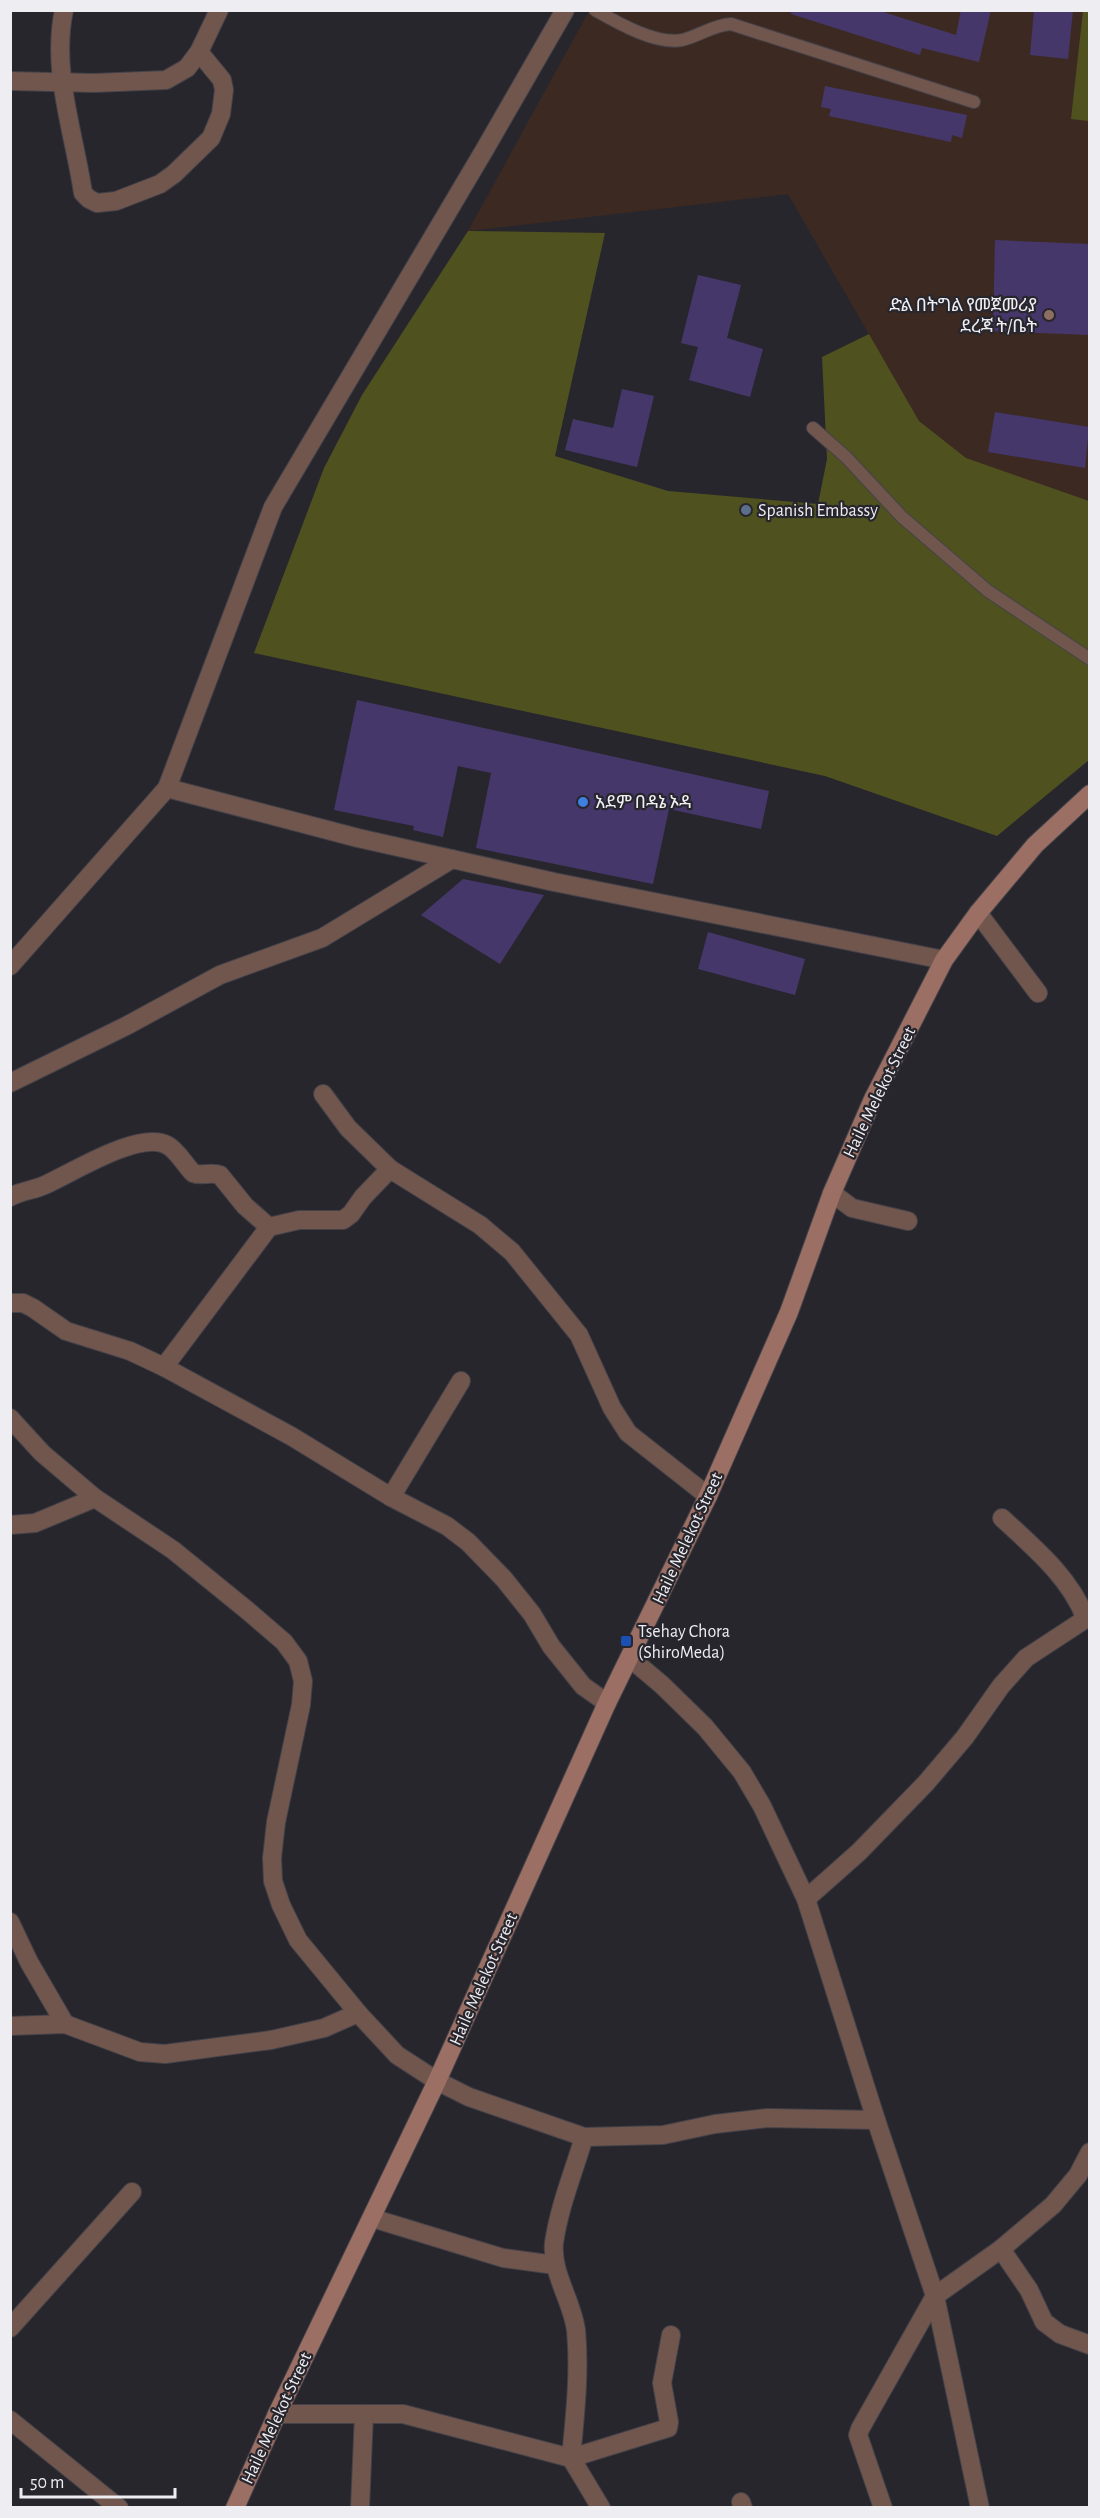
<svg xmlns="http://www.w3.org/2000/svg" width="1100" height="2518" font-family="'Alegreya Sans','Noto Sans Ethiopic',sans-serif">
<style>
.education{fill:#3c2a22}
.green{fill:#4f521f}
.building{fill:#46376b}
.lines{fill:none;stroke-linecap:round;stroke-linejoin:round}
.lane-casing{stroke:#444249;stroke-width:14}
.street-casing{stroke:#444249;stroke-width:20}
.secondary-casing{stroke:#444249;stroke-width:20}
.lane{stroke:#71564e;stroke-width:12}
.street{stroke:#71564e;stroke-width:18}
.secondary{stroke:#9b6f64;stroke-width:18}
.education-dot{fill:#8d6e63;stroke:#28262d;stroke-width:2}
.service-dot{fill:#5c6f8a;stroke:#28262d;stroke-width:2}
.shop-dot{fill:#3f7fe0;stroke:#28262d;stroke-width:2}
.transit-dot{fill:#1a4fb4;stroke:#28262d;stroke-width:2}
.labels{text-anchor:middle;stroke-width:4.5;stroke-linejoin:round;paint-order:stroke}
.poi-label{font-size:18px;fill:#eeedf2;stroke:#28262d;text-anchor:start}
.street-label{font-size:18px;fill:#eeedf2;stroke:#28262d}
</style>
<rect width="100%" height="100%" fill="#28262d"/>
<polygon class="education" points="589,11 1089,11 1089,501 972,463 919,421 788,194 468,231"/>
<g class="green">
<polygon points="1083,11 1089,11 1089,121 1071,119"/>
<polygon points="468,231 605,233 555,456 668,491 818,504 827,459 822,357 869,334 919,421 966,458 1089,501 1089,760 997,836 825,776 254,653 324,468 362,395"/>
</g>
<g class="building">
<polygon points="792,10 877,10 956,35 961,10 991,10 979,62 922,48 920,55 791,14"/>
<polygon points="1034,10 1073,10 1068,59 1030,55"/>
<polygon points="825,86 967,115 962,138 952,135 951,142 829,116 831,109 821,107"/>
<polygon points="995,240 1089,244 1089,335 993,331"/>
<polygon points="698,275 741,285 727,338 763,349 750,397 689,380 698,347 681,343"/>
<polygon points="622,389 654,396 637,467 565,450 573,419 613,428"/>
<polygon points="995,412 1089,427 1085,468 988,452"/>
<polygon points="357,700 769,791 761,829 669,809 653,884 476,848 491,773 458,766 443,837 413,830 414,826 334,810"/>
<polygon points="463,879 544,895 500,964 421,915"/>
<polygon points="708,932 805,959 795,995 698,969"/>
</g>
<g class="lines">
<defs>
<g id="lane">
<path d="M595,10C618,23 656,45 682,40C699,36 713,25 731,24L974,102"/>
<polyline points="813,428 846,457 902,517 988,591 1090,659"/>
</g>
<g id="street">
<path d="M64,10C51,71 74,132 83,193L89,199L97,203L116,201L160,184L174,174L211,138L221,114L224,90L222,80L199,52"/>
<polyline points="10,81 94,83 166,80 187,68 199,52 219,10"/>
<polyline points="167,788 358,838 554,882 944,960"/>
<polyline points="978,913 1038,993"/>
<polyline points="10,966 167,788 273,507 485,149 565,10"/>
<polyline points="10,1083 126,1026 220,975 322,938 452,859"/>
<polyline points="323,1094 348,1128 390,1169"/>
<polyline points="832,1193 852,1208 908,1221"/>
<path d="M10,1197C21,1191 34,1190 45,1185C72,1173 139,1130 167,1145C177,1150 185,1165 193,1173C202,1177 211,1171 220,1175L245,1206L269,1227L164,1367L291,1436L391,1497L447,1526L468,1542L504,1579L532,1614L551,1646L583,1686L607,1703"/>
<polyline points="269,1227 299,1220 343,1220 351,1214 363,1197 390,1169 480,1225 512,1252 579,1335 612,1408 628,1433 708,1496"/>
<polyline points="10,1303 23,1303 33,1308 66,1331 130,1351 164,1367"/>
<path d="M10,1418L42,1453L95,1498L173,1550L248,1611L284,1642L298,1661L303,1681L301,1705L276,1822L272,1858L273,1881L281,1905L298,1940L358,2013L397,2055L437,2081L469,2097L584,2137C574,2171 559,2207 554,2243C551,2273 572,2300 576,2330C580,2373 575,2415 571,2458L668,2428L669,2422L662,2383L671,2335"/>
<polyline points="391,1497 461,1381"/>
<path d="M1002,1518C1033,1547 1069,1576 1085,1617"/>
<polyline points="10,1525 35,1523 95,1498"/>
<polyline points="630,1658 662,1685 705,1727 742,1772 762,1806 806,1899 876,2120 935,2296 980,2508"/>
<polyline points="806,1899 859,1852 926,1783 965,1737 1001,1686 1026,1658 1090,1616"/>
<polyline points="10,1922 29,1962 65,2024"/>
<polyline points="10,2026 65,2024 140,2052 165,2054 271,2040 324,2028 358,2013"/>
<polyline points="584,2137 663,2135 715,2124 767,2118 876,2120"/>
<polyline points="372,2218 503,2258 555,2265"/>
<polyline points="1001,2249 1029,2290 1044,2322 1060,2334 1090,2345"/>
<polyline points="10,2328 132,2192"/>
<polyline points="277,2414 403,2414 571,2458 601,2508"/>
<polyline points="10,2420 119,2508"/>
<polyline points="741,2502 743,2508"/>
<polyline points="360,2508 364,2414"/>
<polyline points="883,2508 858,2435 860,2429 935,2296 1001,2249 1053,2205 1078,2175 1090,2152"/>
</g>
<polyline id="secondary" points="235,2508 277,2414 437,2081 607,1703 708,1496 789,1312 832,1193 873,1099 944,960 978,913 1035,845 1090,794"/>
</defs>
<use href="#lane" class="lane-casing"/>
<use href="#street" class="street-casing"/>
<use href="#secondary" class="secondary-casing"/>
<use href="#lane" class="lane"/>
<use href="#street" class="street"/>
<use href="#secondary" class="secondary"/>
</g>
<circle class="education-dot" cx="1049" cy="315" r="6"/>
<circle class="service-dot" cx="746" cy="510" r="6"/>
<circle class="shop-dot" cx="583" cy="802" r="6"/>
<rect class="transit-dot" x="620" y="1635" width="12" height="12" rx="3"/>
<g class="labels">
<g class="poi-label">
<text x="1037" y="311" text-anchor="end">ድል በትግል የመጀመሪያ<tspan x="1037" dy="21">ደረጃ ት/ቤት</tspan></text>
<text x="758" y="516">Spanish Embassy</text>
<text x="595" y="808">አደም በዳኔ ኦዳ</text>
<text x="638" y="1637">Tsehay Chora<tspan x="638" dy="21">(ShiroMeda)</tspan></text>
</g>
<g class="street-label">
<text transform="translate(879 1092) rotate(-64)" y="6">Haile Melekot Street</text>
<text transform="translate(687 1538) rotate(-65)" y="6">Haile Melekot Street</text>
<text transform="translate(483 1979) rotate(-66)" y="6">Haile Melekot Street</text>
<text transform="translate(276 2418) rotate(-65)" y="6">Haile Melekot Street</text>
</g>
</g>
<rect width="1100" height="2518" fill="none" stroke="#eeedf2" stroke-width="24"/>
<path d="M21 2488v9h154v-9" fill="none" stroke="#eeedf2" stroke-width="3"/>
<text x="30" y="2488" font-size="18" fill="#eeedf2" stroke="#28262d" stroke-width="4.5" paint-order="stroke">50 m</text>
</svg>
